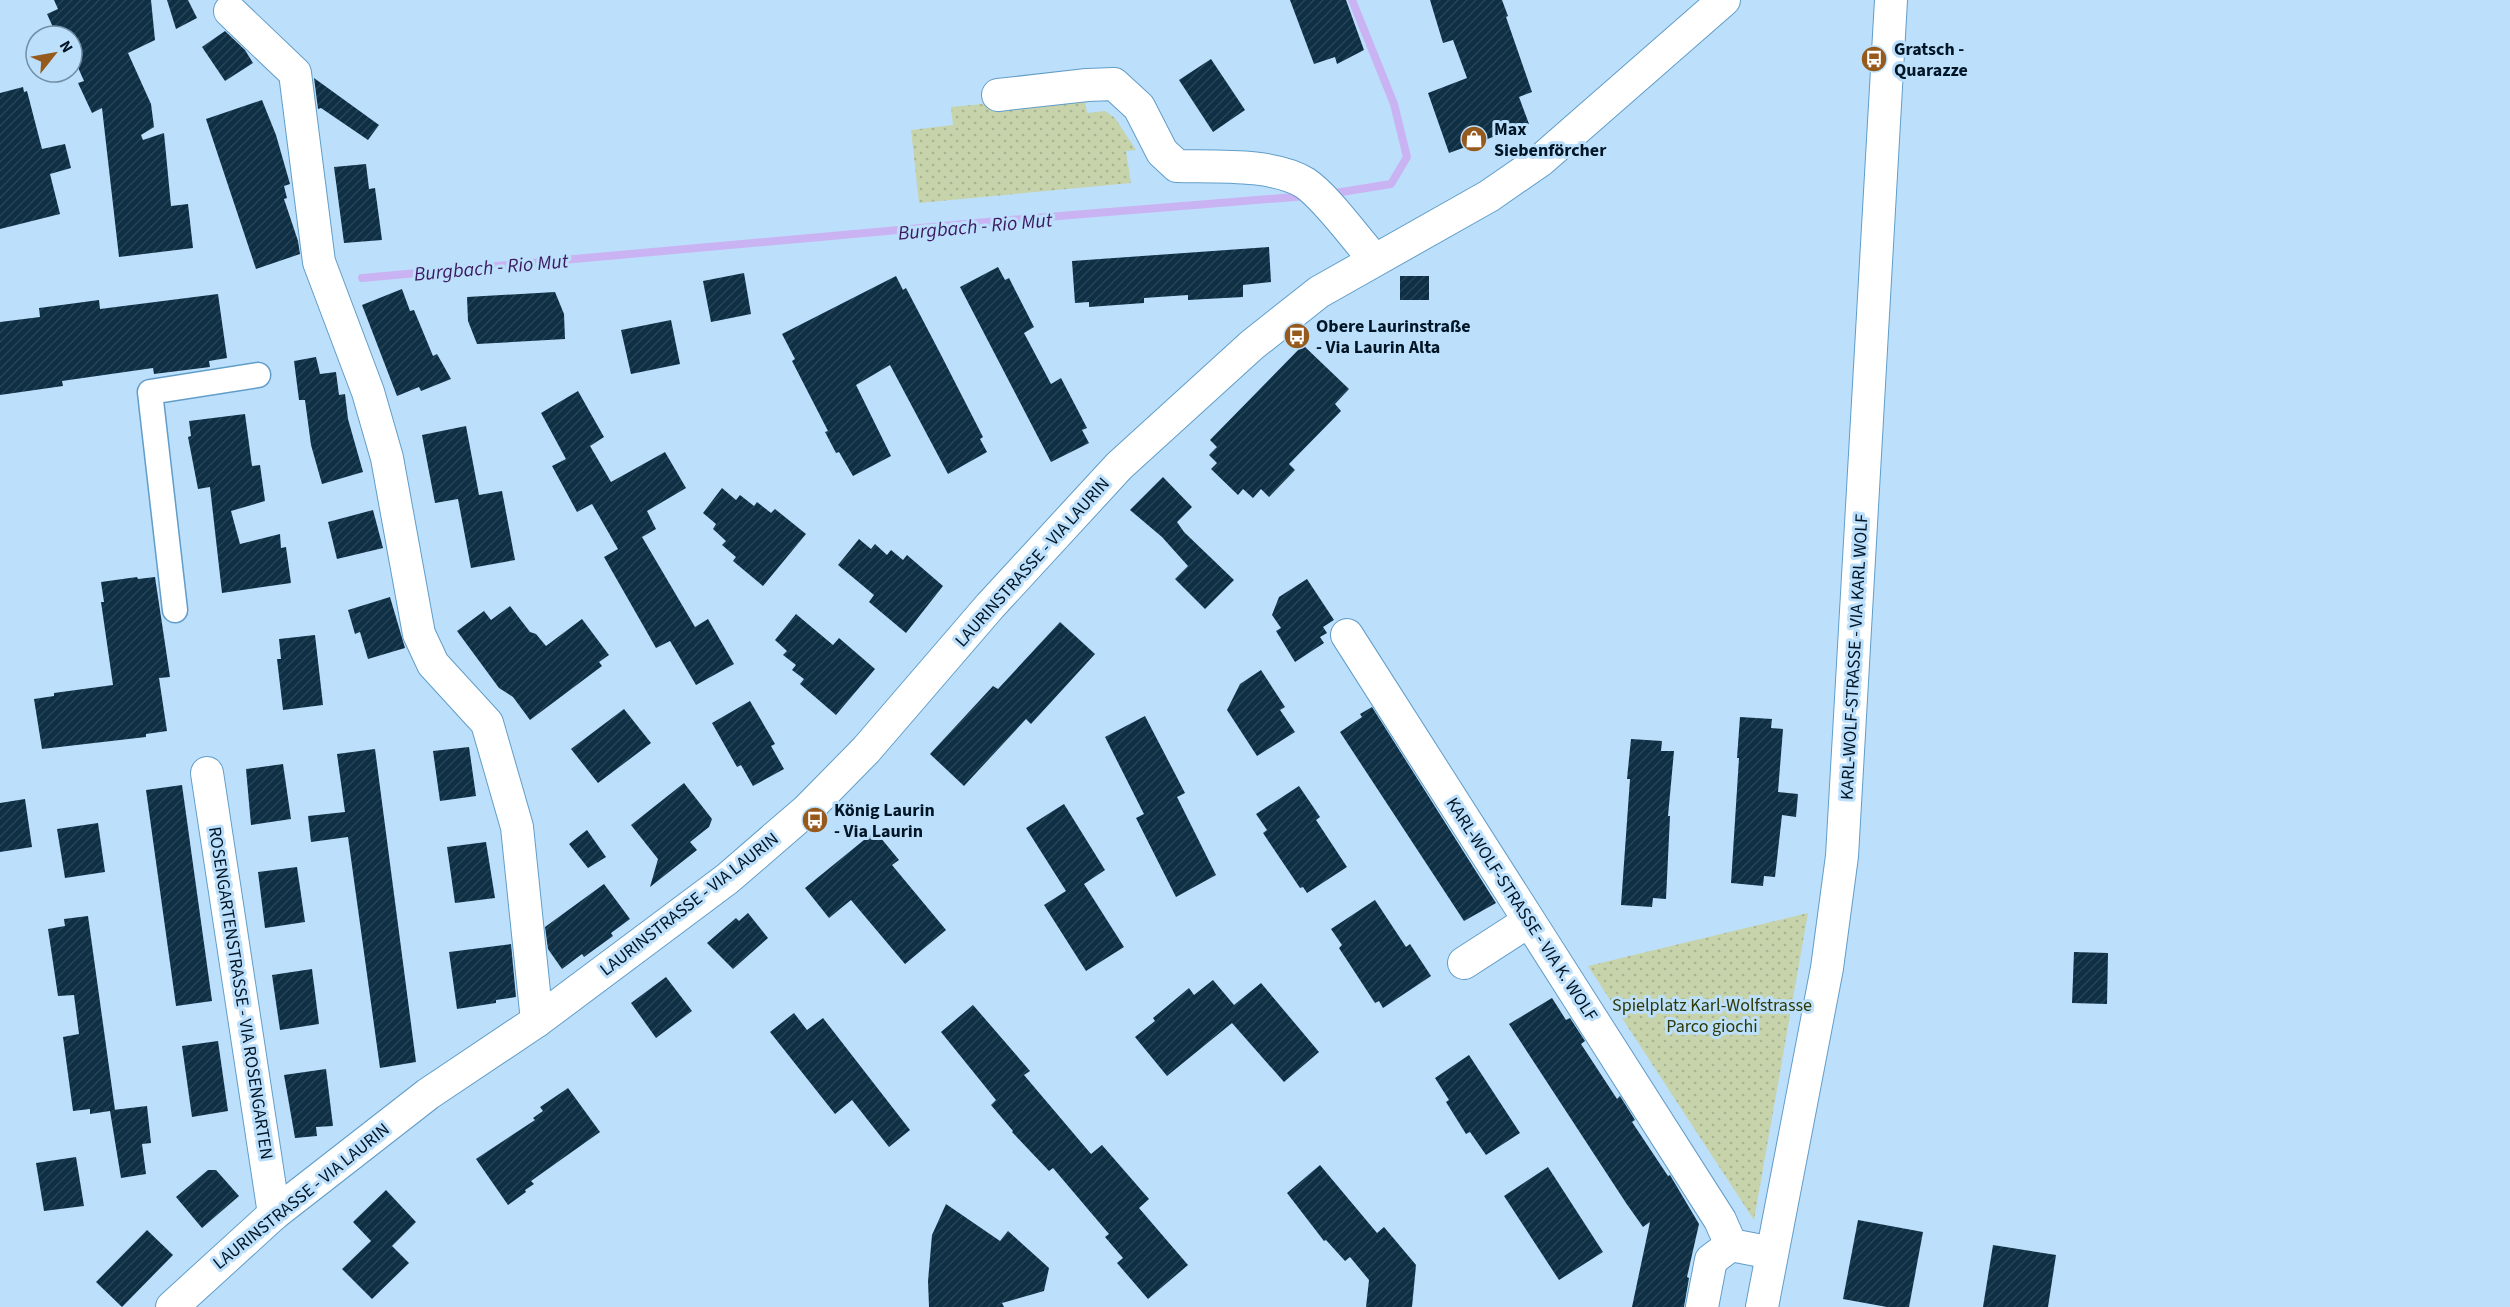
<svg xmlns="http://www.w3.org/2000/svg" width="2510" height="1307" font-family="'Source Sans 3',sans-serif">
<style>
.park{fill:url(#park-dots)}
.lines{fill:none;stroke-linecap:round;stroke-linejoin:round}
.stream{stroke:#cab3f2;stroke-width:8}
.building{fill:url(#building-hatch)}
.pedestrian-casing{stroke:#619dc8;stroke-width:27}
.minor-casing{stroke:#619dc8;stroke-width:34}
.pedestrian{stroke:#fff;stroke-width:24}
.minor{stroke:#fff;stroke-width:32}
.labels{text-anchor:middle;stroke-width:6;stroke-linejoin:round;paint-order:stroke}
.poi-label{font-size:18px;font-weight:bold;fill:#001525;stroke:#bce0fc;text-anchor:start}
.street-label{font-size:18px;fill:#001525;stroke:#bce0fc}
.park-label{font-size:18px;fill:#2e3905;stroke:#bce0fc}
.water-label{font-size:20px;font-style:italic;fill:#3c1a62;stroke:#bce0fc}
</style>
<defs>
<pattern id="park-dots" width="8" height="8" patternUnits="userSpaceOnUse" patternTransform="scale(1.5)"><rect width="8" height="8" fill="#c7d3ab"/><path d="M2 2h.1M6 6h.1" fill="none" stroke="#a9b493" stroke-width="1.8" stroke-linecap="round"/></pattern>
<pattern id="building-hatch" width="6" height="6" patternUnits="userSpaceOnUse" patternTransform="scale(1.5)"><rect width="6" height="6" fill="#0f2f45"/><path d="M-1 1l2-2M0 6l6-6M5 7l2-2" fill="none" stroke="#274457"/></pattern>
</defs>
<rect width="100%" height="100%" fill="#bce0fc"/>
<g class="park">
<polygon points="1084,94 1087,113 1105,111 1115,118 1136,150 1126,151 1131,183 919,203 911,130 953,125 951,107"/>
<polygon points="1808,913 1754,1220 1588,966"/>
</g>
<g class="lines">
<g class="stream">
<polyline points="1329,194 1391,184 1407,157 1394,104 1352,0"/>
<polyline points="362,278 998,221 1307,196"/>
</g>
</g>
<g class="building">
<polygon points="54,0 151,0 155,40 128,53 151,104 154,127 141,135 143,140 164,133 171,206 188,204 193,248 119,257 102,108 92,113 78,83 84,81 72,54 72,36 57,36 47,14 58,9"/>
<polygon points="167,0 188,0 197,18 176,29"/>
<polygon points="1290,0 1346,0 1364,50 1337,64 1335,57 1314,64"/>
<polygon points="1430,0 1502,0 1508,16 1506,17 1532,92 1519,97 1529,124 1449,153 1428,93 1467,78 1453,40 1443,43"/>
<polygon points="225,31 245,50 253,63 225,81 202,47"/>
<polygon points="1211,59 1245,110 1213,132 1179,80"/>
<polygon points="314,78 379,125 368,140 321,108 318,109"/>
<polygon points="23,87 24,92 27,91 42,149 65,144 71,168 50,174 60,214 0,229 0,93"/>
<polygon points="262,100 276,135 290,184 284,186 287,198 284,199 298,241 300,254 256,269 206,119"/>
<polygon points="366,164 369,189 375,188 382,240 344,243 334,167"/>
<polygon points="1269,247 1271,282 1243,285 1243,297 1188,300 1188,295 1144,298 1144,303 1089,307 1089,302 1075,303 1072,261"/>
<polygon points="998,267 1005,280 1009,278 1034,327 1024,333 1051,384 1061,378 1087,428 1082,430 1089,443 1051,462 960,287"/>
<polygon points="744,273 751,314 711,322 703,281"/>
<polygon points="896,276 903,290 906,288 940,353 983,437 980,439 987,452 948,474 890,365 856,385 891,456 853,476 839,452 836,453 825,432 828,431 792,361 795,359 782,334"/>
<rect x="1400" y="276" width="29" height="24"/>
<polygon points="402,289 410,311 414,310 433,356 437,354 451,379 421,391 419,387 397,396 362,305"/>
<polygon points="555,292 564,314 565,339 477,344 468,321 467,297"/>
<polygon points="218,294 227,358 209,361 210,367 154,374 153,368 62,381 63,386 0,395 0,322 40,317 39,308 99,300 100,309"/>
<polygon points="671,320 680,364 631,374 621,330"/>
<polygon points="1303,345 1349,389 1335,404 1341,411 1289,464 1295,470 1269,497 1261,489 1253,498 1243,489 1238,495 1211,469 1217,463 1209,455 1217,447 1210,440"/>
<polygon points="316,357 320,374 336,372 339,395 345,394 348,419 363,472 322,484 311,445 305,400 299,400 294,361"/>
<polygon points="578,391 604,437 590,446 611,482 665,452 686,488 647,511 656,529 642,537 695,627 708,619 734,664 696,685 670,641 656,648 604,557 618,549 592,504 577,512 552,466 566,459 541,413"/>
<polygon points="245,414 252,466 260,465 265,501 231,511 240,544 280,534 281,548 286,547 291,583 222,593 210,487 198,489 188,437 191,436 189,421"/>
<polygon points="466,426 479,495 502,491 515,560 471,568 458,499 435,503 422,435"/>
<polygon points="1163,477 1192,507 1177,522 1184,532 1234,580 1205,609 1175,579 1188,566 1162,537 1130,510"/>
<polygon points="722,488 736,500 740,495 754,506 757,502 771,513 775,509 806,534 763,586 733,561 736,557 722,545 726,541 713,529 716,524 703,513"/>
<polygon points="373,510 383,548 337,559 328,522"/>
<polygon points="859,539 871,549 875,544 887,555 891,550 903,560 907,555 943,586 906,633 869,602 874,595 838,565"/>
<polygon points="137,577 138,579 155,577 170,677 159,678 167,731 146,734 146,737 42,749 34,699 54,696 54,693 113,685 101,602 104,602 101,582"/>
<polygon points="1307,579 1334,620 1323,627 1327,633 1320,637 1324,643 1295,662 1276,631 1281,628 1272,615 1279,597"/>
<polygon points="390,597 405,648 368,659 360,632 355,634 348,610"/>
<polygon points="510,606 530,632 536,634 546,646 582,619 609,655 599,662 602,666 530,720 513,697 499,688 457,631 484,611 491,620"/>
<polygon points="796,614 833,645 839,638 875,669 836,715 800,684 804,679 792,670 796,665 783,655 787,651 775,640"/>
<polygon points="1060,622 1095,654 1031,724 1026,719 964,786 930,754 993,686 998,689"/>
<polygon points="315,635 323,705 283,710 277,659 281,659 279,639"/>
<polygon points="1261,670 1285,707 1280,710 1295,732 1257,756 1227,710 1240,684"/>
<polygon points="750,701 775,744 771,746 784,769 753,786 741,765 737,767 712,723"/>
<polygon points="1372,707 1496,903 1464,921 1340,732 1362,717 1360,714"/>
<polygon points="624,709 651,743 598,783 571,749"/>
<polygon points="1145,716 1185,793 1177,797 1216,875 1176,897 1136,818 1144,814 1105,737"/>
<polygon points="1740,717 1772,719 1771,728 1783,729 1778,792 1798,794 1796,817 1782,815 1775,877 1764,876 1763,886 1731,883 1739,758 1737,758"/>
<polygon points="1631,739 1662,741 1661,751 1674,751 1668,816 1670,816 1666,899 1653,898 1652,907 1621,905 1630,779 1627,779"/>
<polygon points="469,747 476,796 440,801 433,751"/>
<polygon points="375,749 416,1062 380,1068 348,837 311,842 308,816 345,812 337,754"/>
<polygon points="283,764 291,819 251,825 246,769"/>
<polygon points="684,783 712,819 709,827 690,842 697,850 650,887 658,859 631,825"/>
<polygon points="182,785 212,1001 176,1006 146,790"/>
<polygon points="1299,786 1320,817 1316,820 1347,867 1307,893 1303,887 1300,888 1263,833 1267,830 1256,814"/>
<polygon points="25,799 32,847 0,852 0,803"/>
<polygon points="1064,804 1105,870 1084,884 1124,947 1086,971 1044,905 1066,891 1026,828"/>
<polygon points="98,823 105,872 65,878 57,829"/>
<polygon points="587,830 606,857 588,868 569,844"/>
<polygon points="875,831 899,860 892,865 946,930 905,964 851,900 829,918 805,888"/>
<polygon points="486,842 495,898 455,903 447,847"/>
<polygon points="297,867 305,922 265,928 258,872"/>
<polygon points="604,884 630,919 611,933 613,936 584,957 582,954 562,969 548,949 545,927"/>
<polygon points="1375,900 1406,947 1410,944 1431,976 1383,1008 1379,1001 1375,1003 1339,948 1342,945 1331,929"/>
<polygon points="748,913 768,938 733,969 707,943 736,918 739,921"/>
<polygon points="88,916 115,1110 113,1110 147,1106 151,1143 142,1144 146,1174 121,1178 110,1111 90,1114 90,1109 73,1111 63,1037 79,1034 74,995 58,996 48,929 65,926 64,919"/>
<polygon points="511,944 516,997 496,1000 496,1003 457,1009 449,952"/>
<polygon points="2074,952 2108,953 2107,1004 2072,1003"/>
<polygon points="312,969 319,1024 280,1030 272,975"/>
<polygon points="666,977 692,1011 656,1038 631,1003"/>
<polygon points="1213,980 1234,1005 1261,983 1319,1052 1284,1082 1232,1023 1167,1076 1135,1037 1155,1021 1153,1018 1189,988 1194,995"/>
<polygon points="1552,998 1566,1020 1570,1018 1585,1041 1581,1044 1617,1099 1620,1096 1635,1120 1632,1122 1668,1176 1670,1175 1699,1224 1687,1277 1689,1278 1684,1307 1632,1307 1650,1222 1643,1227 1626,1203 1509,1024"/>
<polygon points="973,1005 1030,1071 1024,1075 1091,1154 1102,1145 1149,1199 1139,1208 1188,1265 1148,1299 1117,1263 1123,1258 1105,1237 1109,1234 1053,1168 1049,1171 1012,1132 1013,1131 991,1105 996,1100 941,1032"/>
<polygon points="794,1013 807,1030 823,1018 910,1130 889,1147 852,1100 835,1114 770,1032"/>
<polygon points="218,1041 228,1111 192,1117 182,1046"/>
<polygon points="1469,1055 1520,1133 1486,1155 1470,1132 1466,1134 1446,1102 1449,1100 1435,1078"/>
<polygon points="326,1069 333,1126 316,1127 317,1136 295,1138 284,1075"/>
<polygon points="568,1088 600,1132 531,1181 534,1184 525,1190 526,1192 508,1205 476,1159 535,1120 533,1118 543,1111 540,1107"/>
<polygon points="76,1157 84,1206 44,1211 36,1163"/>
<polygon points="1320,1165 1377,1233 1384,1227 1416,1265 1412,1307 1366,1307 1369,1280 1350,1257 1345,1261 1326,1240 1324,1241 1287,1193"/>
<polygon points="1548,1167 1603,1252 1559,1280 1504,1196"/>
<polygon points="208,1170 216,1170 239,1196 202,1228 176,1197"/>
<polygon points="386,1190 416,1222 392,1246 409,1263 372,1299 342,1269 371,1241 353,1222"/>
<polygon points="946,1204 1000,1241 1008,1231 1049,1268 1044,1291 1002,1303 1004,1307 929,1307 928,1281 932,1235"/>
<polygon points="1858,1220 1923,1232 1909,1307 1887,1307 1843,1299"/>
<polygon points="147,1230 173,1255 122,1307 96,1282"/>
<polygon points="1993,1245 2056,1255 2048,1307 1983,1307"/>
</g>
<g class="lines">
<defs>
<polyline id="pedestrian" points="175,610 150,392 258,375"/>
<g id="minor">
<polyline points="230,11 295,73 319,262 368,392 387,458 419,634 433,664 487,723 517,827 537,1021"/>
<path d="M998,95L1087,85L1114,84L1139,107L1162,152L1177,166C1214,167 1273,163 1305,183C1326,197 1356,239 1374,259"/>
<polyline points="1347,635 1720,1220 1731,1245 1772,1253"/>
<polyline points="207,773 274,1214"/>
<polyline points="1464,963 1529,921"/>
<polyline points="172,1307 274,1214 428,1094 537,1021 727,879 808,809 866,750 990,606 1119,466 1252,345 1319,292 1489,196 1541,160 1724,0"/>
<polyline points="1702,1307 1711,1260 1731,1245"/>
<polyline points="1762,1307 1827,968 1842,856 1891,0"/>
</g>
</defs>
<use href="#pedestrian" class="pedestrian-casing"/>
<use href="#minor" class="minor-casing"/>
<use href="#pedestrian" class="pedestrian"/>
<use href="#minor" class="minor"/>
</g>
<defs>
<symbol id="bus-disc" viewBox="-11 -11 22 22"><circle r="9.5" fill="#975a1d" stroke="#bce0fc"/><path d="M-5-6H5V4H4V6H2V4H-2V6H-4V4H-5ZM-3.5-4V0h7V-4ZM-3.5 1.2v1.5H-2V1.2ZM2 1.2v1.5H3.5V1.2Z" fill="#fff"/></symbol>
<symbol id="shop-disc" viewBox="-11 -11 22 22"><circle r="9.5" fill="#975a1d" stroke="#bce0fc"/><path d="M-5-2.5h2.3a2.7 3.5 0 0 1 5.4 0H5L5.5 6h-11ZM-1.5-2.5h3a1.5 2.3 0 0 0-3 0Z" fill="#fff"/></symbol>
</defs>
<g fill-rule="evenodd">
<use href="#bus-disc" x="1859" y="44" width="30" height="30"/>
<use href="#shop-disc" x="1459" y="124" width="30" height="30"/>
<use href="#bus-disc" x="1282" y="321" width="30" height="30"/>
<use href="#bus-disc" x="800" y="805" width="30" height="30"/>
</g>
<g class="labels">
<g class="poi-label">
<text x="1894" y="55">Gratsch -<tspan x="1894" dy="21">Quarazze</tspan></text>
<text x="1494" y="135">Max<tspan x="1494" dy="21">Siebenförcher</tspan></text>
<text x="1316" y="332">Obere Laurinstraße<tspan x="1316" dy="21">- Via Laurin Alta</tspan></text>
<text x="834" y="816">König Laurin<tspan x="834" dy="21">- Via Laurin</tspan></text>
</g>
<g class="street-label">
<text transform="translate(1032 562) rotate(-48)" y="6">LAURINSTRASSE - VIA LAURIN</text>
<text transform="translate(1854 657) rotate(-87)" y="6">KARL-WOLF-STRASSE - VIA KARL WOLF</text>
<text transform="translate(689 904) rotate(-38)" y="6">LAURINSTRASSE - VIA LAURIN</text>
<text transform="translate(1522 909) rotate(57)" y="6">KARL-WOLF-STRASSE - VIA K. WOLF</text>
<text transform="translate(241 993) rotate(81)" y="6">ROSENGARTENSTRASSE - VIA ROSENGARTEN</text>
<text transform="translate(301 1196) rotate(-39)" y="6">LAURINSTRASSE - VIA LAURIN</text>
</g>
<g class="park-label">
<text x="1712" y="1011">Spielplatz Karl-Wolfstrasse<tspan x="1712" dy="21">Parco giochi</tspan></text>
</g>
<g class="water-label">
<text transform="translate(975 226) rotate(-5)" y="7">Burgbach - Rio Mut</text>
<text transform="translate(491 267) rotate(-5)" y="7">Burgbach - Rio Mut</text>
</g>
</g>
<g transform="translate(54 54) rotate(59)"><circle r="28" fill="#bce0fc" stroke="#718fa6" stroke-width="1.5"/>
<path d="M0-4.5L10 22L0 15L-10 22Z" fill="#975a1d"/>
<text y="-9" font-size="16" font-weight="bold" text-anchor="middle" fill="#001525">N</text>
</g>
</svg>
